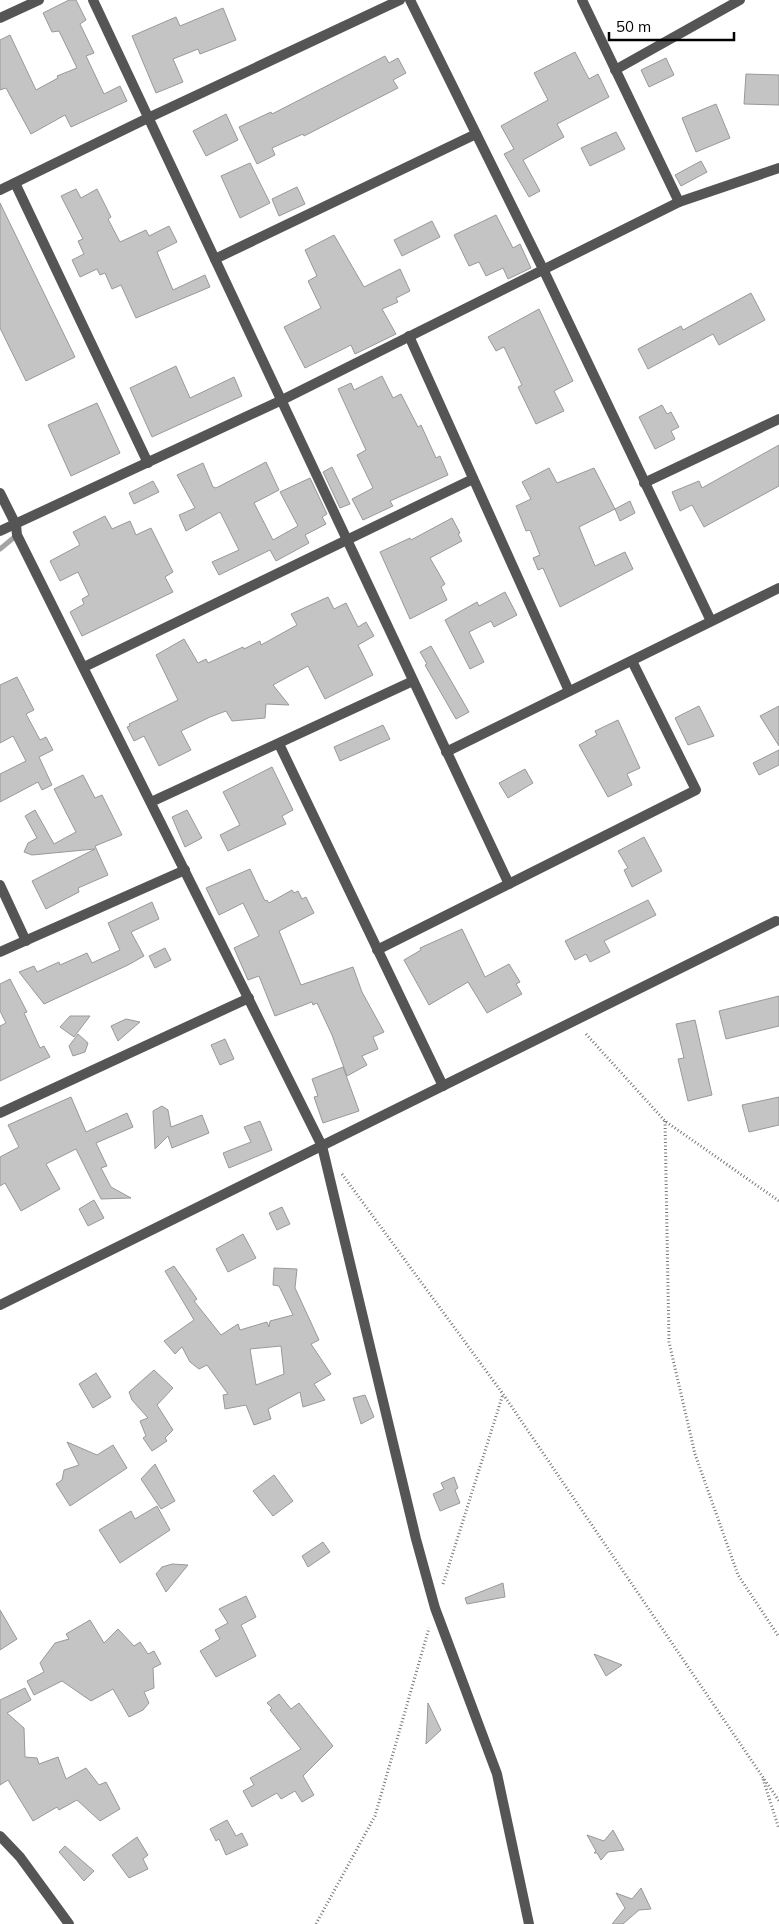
<svg xmlns="http://www.w3.org/2000/svg" width="779" height="1924" font-family="Mulish,sans-serif">
<style>
.lines{fill:none;stroke-linecap:round;stroke-linejoin:round}
.stream{stroke:#a3a3a3;stroke-width:5}
.building{fill:#c4c4c4;stroke:#999;fill-rule:evenodd}
.path{stroke:#777;stroke-width:3;stroke-dasharray:1 2.5;stroke-linecap:butt}
.street{stroke:#555;stroke-width:10}
</style>
<rect width="100%" height="100%" fill="#fff"/>
<g class="lines">
<polyline class="stream" points="0,549 17,535"/>
</g>
<g class="building">
<polygon points="69,0 76,0 86,20 80,24 94,53 86,56 104,94 120,86 127,101 71,127 65,115 31,134 6,88 0,90 0,40 10,35 36,90 58,78 57,76 77,68 59,31 52,32 43,13"/>
<polygon points="223,8 236,40 200,54 198,49 173,59 183,82 156,93 132,36 176,17 180,26"/>
<polygon points="575,52 589,79 598,74 609,97 557,124 564,137 523,160 540,191 529,197 504,154 514,149 501,126 548,100 534,73"/>
<polygon points="385,56 389,63 398,58 406,73 393,80 398,88 304,136 303,134 272,148 275,155 257,164 239,127 271,112 272,114"/>
<polygon points="666,58 674,75 649,87 641,70"/>
<polygon points="746,74 779,75 779,105 744,104"/>
<polygon points="716,104 730,138 696,152 682,118"/>
<polygon points="226,114 238,140 206,156 193,131"/>
<polygon points="616,132 625,149 590,166 581,148"/>
<polygon points="701,161 707,172 681,186 675,175"/>
<polygon points="250,163 270,203 240,218 221,176"/>
<polygon points="297,187 305,204 279,216 272,199"/>
<polygon points="76,189 81,198 97,189 111,217 108,219 120,242 146,230 149,236 169,226 177,242 157,252 173,290 205,275 210,287 136,318 121,285 112,289 105,273 100,275 97,269 80,277 72,260 84,254 78,241 83,239 61,196"/>
<polygon points="0,203 75,357 26,381 0,328"/>
<polygon points="496,215 513,248 520,244 531,268 508,279 503,268 486,276 479,262 469,266 454,235"/>
<polygon points="432,221 440,237 402,256 394,240"/>
<polygon points="334,235 364,287 400,269 410,291 396,298 398,302 382,309 396,334 355,354 351,345 305,368 284,327 321,308 308,281 317,276 305,250"/>
<polygon points="751,293 765,320 719,345 713,334 648,369 638,349 681,326 683,330"/>
<polygon points="539,309 573,381 554,391 564,411 536,424 518,387 522,385 504,347 496,351 488,337"/>
<polygon points="176,366 190,398 234,377 242,396 152,437 130,388"/>
<polygon points="382,376 393,398 401,394 418,427 421,425 436,458 440,456 448,475 390,501 393,506 363,520 352,499 373,488 357,455 366,450 338,389 351,383 354,390"/>
<polygon points="97,403 120,453 71,476 48,425"/>
<polygon points="662,405 667,414 671,412 679,427 671,431 675,439 655,449 639,417"/>
<polygon points="779,445 779,486 704,527 692,505 680,511 672,492 699,481 702,488"/>
<polygon points="266,462 279,490 254,503 273,540 298,526 280,492 310,478 327,514 322,517 326,524 305,535 309,543 276,561 270,550 219,575 212,562 239,550 220,512 186,531 179,515 195,508 177,475 203,463 213,487 216,488"/>
<polygon points="332,467 350,504 340,508 323,472"/>
<polygon points="549,468 557,483 594,468 615,509 630,501 635,513 620,521 615,509 579,527 595,566 625,552 633,569 560,607 543,568 538,570 533,558 540,555 530,530 526,531 516,506 531,499 522,482"/>
<polygon points="153,481 159,492 134,504 129,493"/>
<polygon points="105,516 112,529 130,521 136,535 151,528 173,572 165,577 173,592 82,636 70,612 84,604 82,599 89,595 78,572 60,581 50,561 80,545 73,532"/>
<polygon points="452,518 460,533 458,534 462,541 430,558 445,584 441,587 447,600 410,619 380,552 410,538 411,540"/>
<polygon points="505,592 517,615 494,627 491,621 469,632 484,662 470,669 445,620 477,602 479,606"/>
<polygon points="328,597 334,609 346,603 358,627 366,622 374,636 358,645 373,675 325,699 308,666 273,685 289,705 266,704 265,718 232,721 226,711 210,717 181,731 191,750 159,766 144,736 134,741 127,727 130,726 129,724 178,700 156,655 184,639 198,663 206,659 208,663 243,647 244,649 260,641 261,645 297,625 291,614"/>
<polygon points="431,646 469,712 456,719 425,665 427,664 420,652"/>
<polygon points="17,677 34,710 26,714 40,740 46,737 53,750 39,757 52,785 42,790 38,782 0,802 0,774 26,761 13,736 0,743 0,685"/>
<polygon points="699,706 714,736 688,745 675,718"/>
<polygon points="779,706 779,746 760,716"/>
<polygon points="618,720 640,768 627,774 632,785 608,797 579,745 597,735 595,731"/>
<polygon points="383,725 390,739 340,761 334,747"/>
<polygon points="779,750 779,765 759,775 753,763"/>
<polygon points="272,767 293,810 282,816 286,824 228,851 220,835 240,825 223,792"/>
<polygon points="525,769 533,783 508,798 499,783"/>
<polygon points="83,775 95,798 102,795 122,835 95,846 108,875 78,888 79,892 46,909 32,881 95,849 32,855 24,852 28,843 37,838 25,816 35,810 54,844 76,832 54,789"/>
<polygon points="187,810 202,838 185,847 172,817"/>
<polygon points="644,837 662,871 632,887 624,870 628,868 618,851"/>
<polygon points="250,869 265,901 267,900 269,903 292,890 294,893 298,891 302,899 306,897 314,913 279,931 301,985 353,967 362,992 384,1032 373,1037 378,1049 362,1056 367,1065 347,1076 332,1035 317,1003 313,1005 312,1002 275,1016 259,976 248,980 234,948 259,936 243,903 219,915 206,888"/>
<polygon points="648,900 656,915 604,941 610,952 590,962 586,954 575,960 565,941"/>
<polygon points="152,902 159,919 131,932 144,956 128,965 44,1004 19,972 34,966 37,972 59,962 60,965 87,953 92,963 120,950 108,923"/>
<polygon points="462,929 485,977 509,964 520,982 516,984 522,994 487,1013 468,982 429,1005 404,960 421,950 420,948"/>
<polygon points="165,948 171,960 155,968 149,956"/>
<polygon points="10,979 27,1012 24,1013 40,1048 44,1046 50,1057 0,1081 0,1026 6,1023 0,1011 0,984"/>
<polygon points="779,996 779,1026 726,1039 719,1011"/>
<polygon points="70,1016 90,1016 74,1037 60,1027"/>
<polygon points="126,1019 140,1022 118,1041 111,1026"/>
<polygon points="695,1020 712,1095 688,1101 678,1059 684,1058 676,1024"/>
<polygon points="78,1034 88,1043 85,1052 73,1056 69,1046"/>
<polygon points="225,1039 234,1059 220,1065 211,1045"/>
<polygon points="343,1067 359,1111 323,1123 314,1097 318,1096 312,1079"/>
<polygon points="71,1097 86,1132 127,1113 133,1127 96,1143 107,1166 101,1168 111,1187 131,1198 101,1199 76,1149 46,1164 60,1189 21,1211 5,1183 0,1186 0,1157 19,1147 8,1125"/>
<polygon points="779,1097 779,1125 749,1132 742,1105"/>
<polygon points="162,1106 168,1110 171,1127 202,1115 209,1133 172,1148 168,1136 155,1149 153,1111"/>
<polygon points="260,1121 272,1150 229,1168 223,1153 251,1142 244,1127"/>
<polygon points="94,1200 104,1218 88,1226 79,1209"/>
<polygon points="282,1207 290,1224 277,1230 269,1213"/>
<polygon points="243,1234 256,1258 228,1272 216,1249"/>
<path d="M174,1266L197,1299L194,1301L221,1335L238,1324L240,1330L267,1322L269,1327L270,1321L293,1315L279,1286L273,1285L274,1268L297,1269L295,1288L319,1340L311,1344L331,1374L314,1384L325,1400L303,1407L300,1392L268,1409L271,1419L254,1425L246,1405L225,1409L223,1395L228,1394L207,1365L199,1369L190,1362L182,1347L175,1354L164,1341L194,1320L165,1271ZM281,1346L284,1374L256,1385L250,1349Z"/>
<polygon points="154,1370 173,1388 157,1405 173,1430 165,1438 167,1441 152,1451 143,1438 146,1436 140,1421 148,1418 132,1400 129,1392"/>
<polygon points="96,1373 111,1397 93,1408 79,1384"/>
<polygon points="365,1395 374,1417 361,1424 353,1398"/>
<polygon points="67,1442 97,1455 113,1445 127,1468 70,1506 56,1484 62,1480 64,1470 79,1465"/>
<polygon points="155,1464 175,1501 161,1509 141,1479"/>
<polygon points="274,1475 293,1501 273,1516 253,1491"/>
<polygon points="454,1477 458,1488 455,1490 460,1503 440,1511 433,1494 444,1489 441,1483"/>
<polygon points="157,1506 170,1530 120,1563 99,1530 131,1511 135,1519"/>
<polygon points="323,1542 330,1552 308,1567 302,1556"/>
<polygon points="172,1564 188,1565 166,1592 156,1574 162,1567"/>
<polygon points="503,1583 505,1597 467,1604 465,1598"/>
<polygon points="246,1596 256,1617 241,1625 256,1656 216,1677 200,1651 220,1639 215,1630 228,1623 219,1609"/>
<polygon points="0,1610 17,1639 0,1650"/>
<polygon points="90,1620 104,1643 118,1629 134,1646 140,1642 148,1654 154,1651 161,1664 153,1668 154,1688 144,1692 149,1703 143,1710 129,1717 113,1689 91,1701 62,1681 34,1695 27,1681 44,1672 40,1663 55,1643 69,1639 66,1634"/>
<polygon points="594,1654 622,1665 606,1676"/>
<polygon points="25,1688 31,1700 7,1713 24,1728 25,1757 37,1758 39,1764 58,1757 66,1779 86,1768 99,1785 106,1782 120,1809 100,1821 77,1800 59,1810 57,1807 33,1821 8,1780 0,1785 0,1700"/>
<polygon points="279,1694 291,1709 299,1703 333,1746 303,1776 314,1795 302,1802 295,1791 281,1799 277,1793 252,1807 243,1791 254,1785 250,1778 301,1749 270,1710 272,1708 267,1703"/>
<polygon points="428,1703 441,1730 426,1744"/>
<polygon points="227,1820 236,1836 242,1833 248,1845 226,1855 219,1839 216,1841 210,1829"/>
<polygon points="613,1830 624,1850 608,1852 601,1860 597,1853 594,1853 596,1851 587,1835 604,1841"/>
<polygon points="137,1837 148,1855 143,1859 148,1869 129,1878 112,1855"/>
<polygon points="65,1846 94,1871 84,1881 59,1852"/>
<polygon points="641,1888 651,1909 639,1910 623,1924 612,1924 625,1908 616,1893 632,1899"/>
</g>
<g class="lines">
<g class="path">
<polyline points="586,1034 665,1121 779,1201"/>
<polyline points="665,1121 669,1342 695,1454 738,1575 779,1637"/>
<polyline points="342,1174 503,1394 779,1801"/>
<polyline points="443,1584 503,1394"/>
<polyline points="763,1779 779,1829"/>
<polyline points="316,1924 375,1816 429,1628"/>
</g>
<g class="street">
<polyline points="93,0 509,884"/>
<polyline points="410,0 544,271 711,621"/>
<polyline points="582,0 679,202"/>
<polyline points="0,18 39,0"/>
<polyline points="615,70 740,0"/>
<polyline points="15,183 148,463"/>
<polyline points="0,190 148,118 400,0"/>
<polyline points="215,259 476,134"/>
<polyline points="409,336 569,691"/>
<polyline points="644,483 779,419"/>
<polyline points="0,493 16,525 17,535 322,1146 416,1539 435,1608 497,1774 529,1924"/>
<polyline points="0,531 282,400 679,202 779,168"/>
<polyline points="84,667 473,479"/>
<polyline points="279,744 443,1086"/>
<polyline points="446,752 779,588"/>
<polyline points="151,802 413,681"/>
<polyline points="0,885 26,941"/>
<polyline points="377,950 696,790 632,661"/>
<polyline points="0,952 185,870"/>
<polyline points="0,1113 249,998"/>
<polyline points="0,1305 776,921"/>
<polyline points="0,1836 20,1857 69,1924"/>
</g>
</g>
<path d="M609 32v8h125v-8" fill="none" stroke="#000000" stroke-width="2.5"/>
<text x="616" y="32" font-size="15" fill="#000000" stroke="#ffffff" stroke-width="4" paint-order="stroke">50 m</text>
</svg>
